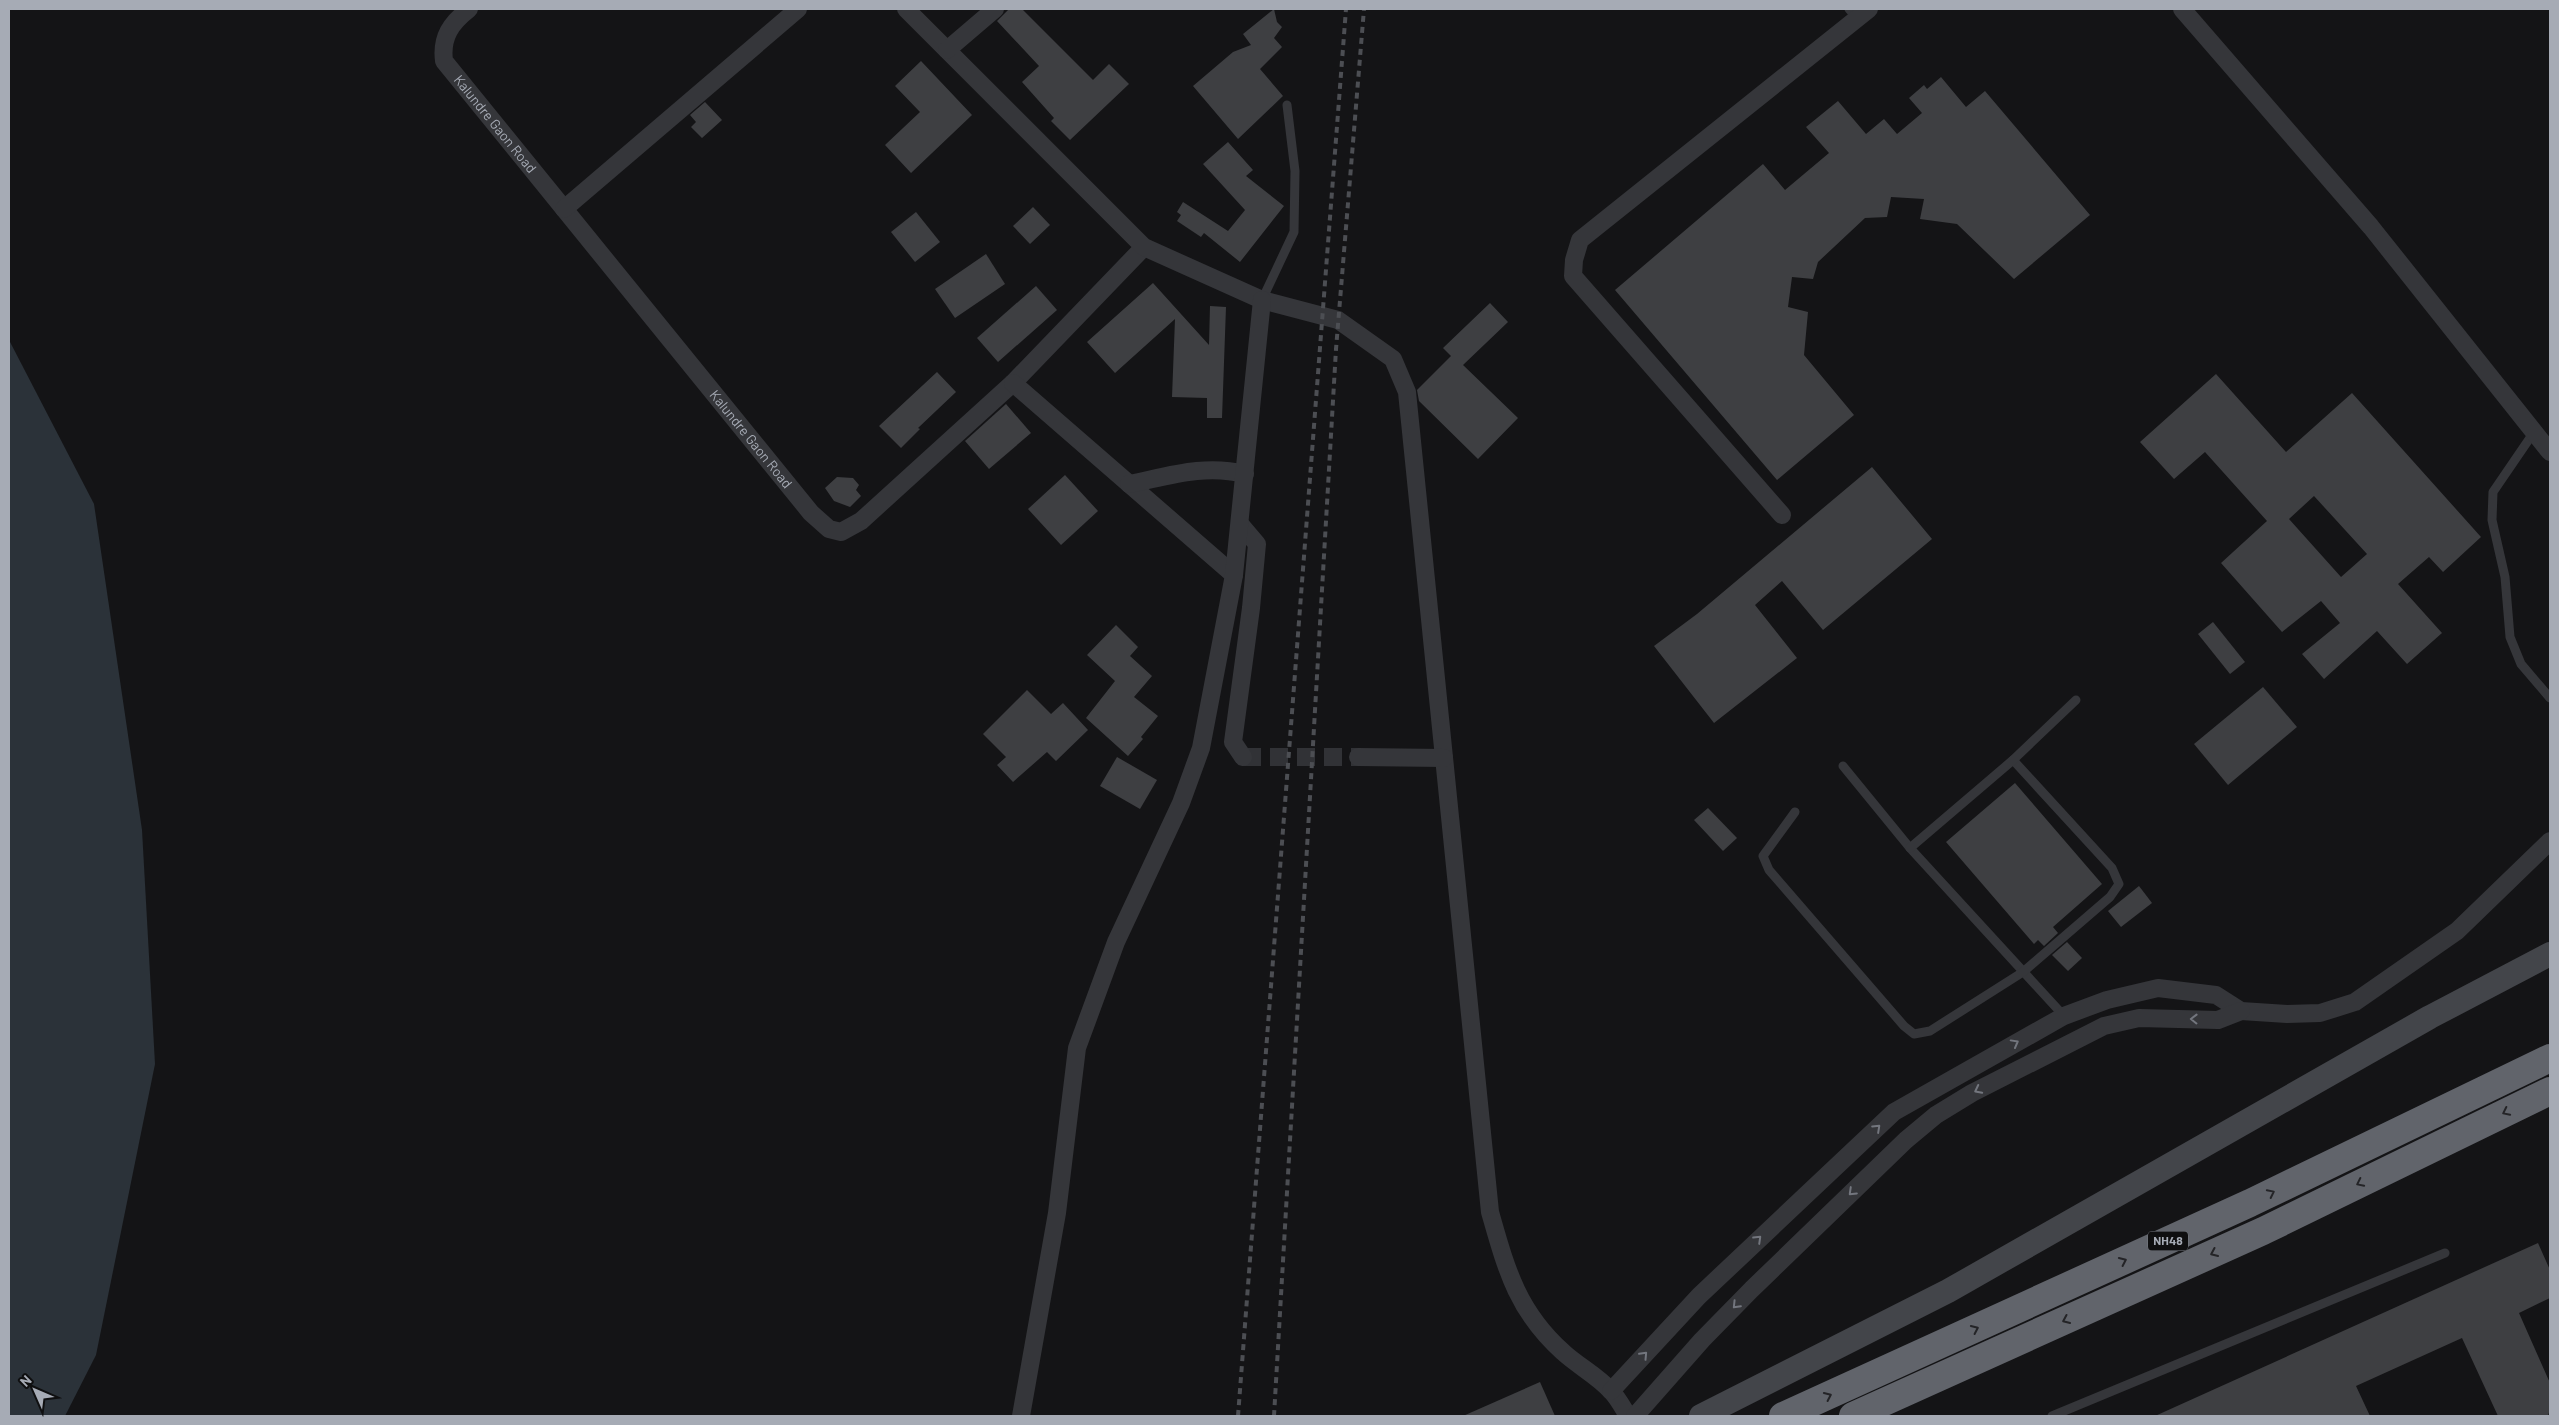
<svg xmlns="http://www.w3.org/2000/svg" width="2559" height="1425" font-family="Barlow,sans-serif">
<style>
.water{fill:#2b3239}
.building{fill:#3e3f42;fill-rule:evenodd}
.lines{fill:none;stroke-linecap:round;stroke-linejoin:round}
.street-tunnel{stroke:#313236;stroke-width:18;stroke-dasharray:18 9;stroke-linecap:butt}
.lane{stroke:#35363a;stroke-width:9}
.street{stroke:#35363a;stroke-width:18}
.secondary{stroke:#43454a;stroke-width:24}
.highway{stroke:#61646b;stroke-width:28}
.rail{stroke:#4c4e53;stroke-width:4;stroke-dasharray:6 5;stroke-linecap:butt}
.oneway{stroke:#73767e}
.oneway2{stroke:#242427}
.labels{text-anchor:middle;stroke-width:4.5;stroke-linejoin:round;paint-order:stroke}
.shield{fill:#0f0f10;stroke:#797c84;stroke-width:1}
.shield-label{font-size:12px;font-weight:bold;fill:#a6abb5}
.street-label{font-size:14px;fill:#a6abb5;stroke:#0f0f10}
</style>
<rect width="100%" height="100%" fill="#141416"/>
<polygon class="water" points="9,340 94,504 142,830 155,1064 96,1355 65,1416 9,1416"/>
<g class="building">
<polygon points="1009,9 1022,9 1093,80 1109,64 1129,84 1070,140 1051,121 1054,118 1022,82 1039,66 997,21"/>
<polygon points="1274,9 1277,22 1282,27 1274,38 1282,47 1260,69 1283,96 1238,139 1193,86 1233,52 1251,45 1243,34"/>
<polygon points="921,61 972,115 911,173 885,145 920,112 895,86"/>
<polygon points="1941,77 1966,107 1985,91 2090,215 2014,279 1957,224 1920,219 1924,199 1891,197 1887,217 1865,218 1818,262 1813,279 1792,277 1788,307 1808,312 1804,355 1854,415 1777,480 1615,290 1763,164 1785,190 1829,153 1806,127 1838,101 1866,134 1884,119 1897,134 1922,113 1909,98 1924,85 1927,89"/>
<polygon points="705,102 722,120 702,138 691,127 696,122 690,115"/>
<polygon points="1228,142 1253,170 1246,176 1284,206 1240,262 1204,233 1201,237 1177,221 1181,215 1177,212 1183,202 1228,231 1245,210 1203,164"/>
<polygon points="1033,207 1050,225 1030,244 1013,226"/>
<polygon points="916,212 940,242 915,262 891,232"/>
<polygon points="986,254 1005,284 955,318 935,289"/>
<polygon points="1153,283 1209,345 1210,306 1226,307 1222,418 1207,418 1207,398 1172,397 1175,319 1115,373 1087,342"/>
<polygon points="1036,286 1057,310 998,362 977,338"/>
<polygon points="1490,303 1508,322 1463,365 1518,418 1478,459 1419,401 1417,390 1451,356 1443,348"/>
<polygon points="937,372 956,392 918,428 920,429 901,448 879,426"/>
<path d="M2216,374L2286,452L2352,393L2481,537L2443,572L2429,557L2398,584L2442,633L2407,664L2377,631L2324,679L2302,654L2340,623L2321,601L2282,632L2221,563L2267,521L2205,452L2174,479L2140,442ZM2314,496L2367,554L2341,577L2289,519Z"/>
<polygon points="1006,404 1031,433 989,469 965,441"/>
<polygon points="1872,467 1932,539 1823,630 1782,581 1755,605 1797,658 1714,723 1654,646 1697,614"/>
<polygon points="1065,475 1098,511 1061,545 1028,509"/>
<polygon points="837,477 853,478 859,485 856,490 861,496 850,507 834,501 825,488"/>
<polygon points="2213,622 2245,662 2230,674 2198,634"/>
<polygon points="1116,625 1138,647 1130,656 1152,676 1134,697 1158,716 1141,737 1143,739 1128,756 1086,718 1115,681 1087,655"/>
<polygon points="2263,687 2297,727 2228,785 2194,744"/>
<polygon points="1027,690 1051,714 1063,703 1088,730 1056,761 1047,752 1013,782 997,765 1006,757 983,734"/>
<polygon points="1117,757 1157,780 1140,809 1100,786"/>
<polygon points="2015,783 2102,884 2053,927 2058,933 2044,946 2038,940 2034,944 1946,842"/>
<polygon points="1708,808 1737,838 1723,851 1694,820"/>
<polygon points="2139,886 2152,903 2121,927 2108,911"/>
<polygon points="2067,942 2082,958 2068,971 2052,955"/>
<polygon points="2538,1243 2550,1270 2550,1298 2519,1313 2550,1383 2550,1409 2548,1416 2498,1416 2462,1338 2356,1386 2370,1416 2155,1416"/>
<polygon points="1540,1382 1555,1416 1463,1416"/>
</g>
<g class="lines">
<polyline class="street-tunnel" points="1243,757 1358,757"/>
<g class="lane">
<polyline points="1849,9 1857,18"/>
<polyline points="1262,300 1294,232 1295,171 1287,105"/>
<polyline points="2534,432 2493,492 2492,520 2505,577 2510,637 2521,664 2550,698"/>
<polyline points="1843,766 1910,848 2064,1016"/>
<polyline points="1795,812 1763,856 1769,870 1904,1026 1914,1034 1930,1031 2023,972 2110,897 2119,884 2112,868 2013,760"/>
<polyline points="1910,848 2013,760 2076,700"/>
<polyline points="2052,1416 2445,1253"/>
</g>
<g class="street">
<path id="s1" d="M469,9C451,23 441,37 444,61L811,513L829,529L841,532L861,521L1013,383L1144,247"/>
<path d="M906,9L1144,247L1262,300L1338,320L1393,359L1407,392L1490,1212C1506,1268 1517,1311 1563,1352C1578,1366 1598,1376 1611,1391C1618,1398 1623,1408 1628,1416"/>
<polyline points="2182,9 2371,227 2550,452"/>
<polyline points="947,50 995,9"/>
<polyline points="564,209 798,9"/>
<polyline points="1013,383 1234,575"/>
<path d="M1129,484C1169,476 1204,464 1245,474"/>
<polyline points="1782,515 1573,276 1574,260 1580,240 1869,9"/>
<polyline points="1240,524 1257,544 1251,608 1233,742 1243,757"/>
<polyline points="1358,757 1444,758"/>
<polyline points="1611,1391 1699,1296 1894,1112 2064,1016 2107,1000 2158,988 2216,995 2241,1011 2287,1014 2320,1013 2355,1002 2457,931 2550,841"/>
<polyline points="1021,1416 1057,1213 1077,1048 1116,942 1181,803 1201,748 1234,575 1262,300"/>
<polyline points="1635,1416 1702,1340 1752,1289 1906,1140 1936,1115 1972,1093 2104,1026 2139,1018 2218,1020 2241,1011"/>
</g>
<polyline class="secondary" points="1701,1416 1948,1291 2430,1017 2550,954"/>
<g class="highway">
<polyline points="1783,1416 2250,1203 2550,1058"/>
<polyline points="1853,1416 2263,1231 2550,1091"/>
</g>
<g class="rail">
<polyline points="1238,1416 1346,9"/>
<polyline points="1274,1416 1336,349 1364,9"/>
</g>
</g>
<defs><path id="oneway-chevron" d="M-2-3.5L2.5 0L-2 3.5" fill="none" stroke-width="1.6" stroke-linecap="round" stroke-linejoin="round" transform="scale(1.25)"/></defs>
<g class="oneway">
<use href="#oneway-chevron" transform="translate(2194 1019) rotate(-179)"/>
<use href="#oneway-chevron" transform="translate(2015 1043) rotate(-29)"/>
<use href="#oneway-chevron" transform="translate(1978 1090) rotate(153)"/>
<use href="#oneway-chevron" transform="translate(1877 1128) rotate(-43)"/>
<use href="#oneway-chevron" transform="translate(1852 1192) rotate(136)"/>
<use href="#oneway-chevron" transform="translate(1758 1239) rotate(-44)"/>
<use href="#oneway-chevron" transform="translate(1736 1305) rotate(134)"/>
<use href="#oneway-chevron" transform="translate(1644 1355) rotate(-47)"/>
</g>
<g class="oneway2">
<use href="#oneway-chevron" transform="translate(2506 1112) rotate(154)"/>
<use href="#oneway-chevron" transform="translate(2360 1183) rotate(154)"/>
<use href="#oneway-chevron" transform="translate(2271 1193) rotate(-26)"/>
<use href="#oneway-chevron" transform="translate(2214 1253) rotate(156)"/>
<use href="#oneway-chevron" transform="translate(2123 1261) rotate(-25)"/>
<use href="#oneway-chevron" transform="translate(2066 1320) rotate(156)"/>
<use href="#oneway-chevron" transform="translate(1975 1329) rotate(-25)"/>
<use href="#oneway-chevron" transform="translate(1828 1396) rotate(-25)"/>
</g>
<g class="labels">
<rect class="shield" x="2148" y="1231.5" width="40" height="19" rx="4"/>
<g class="shield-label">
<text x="2168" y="1245">NH48</text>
</g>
<g class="street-label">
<text dy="5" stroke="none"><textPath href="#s1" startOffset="142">Kalundre Gaon Road</textPath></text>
<text dy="5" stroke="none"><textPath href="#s1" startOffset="548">Kalundre Gaon Road</textPath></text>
</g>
</g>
<rect width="2559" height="1425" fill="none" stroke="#a6abb5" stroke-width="20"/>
<g transform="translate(35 1390) rotate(315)" stroke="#0f0f10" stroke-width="4" paint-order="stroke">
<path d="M0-4L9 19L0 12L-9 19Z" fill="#a6abb5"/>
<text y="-8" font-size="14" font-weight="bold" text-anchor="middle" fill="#a6abb5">N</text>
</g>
</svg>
